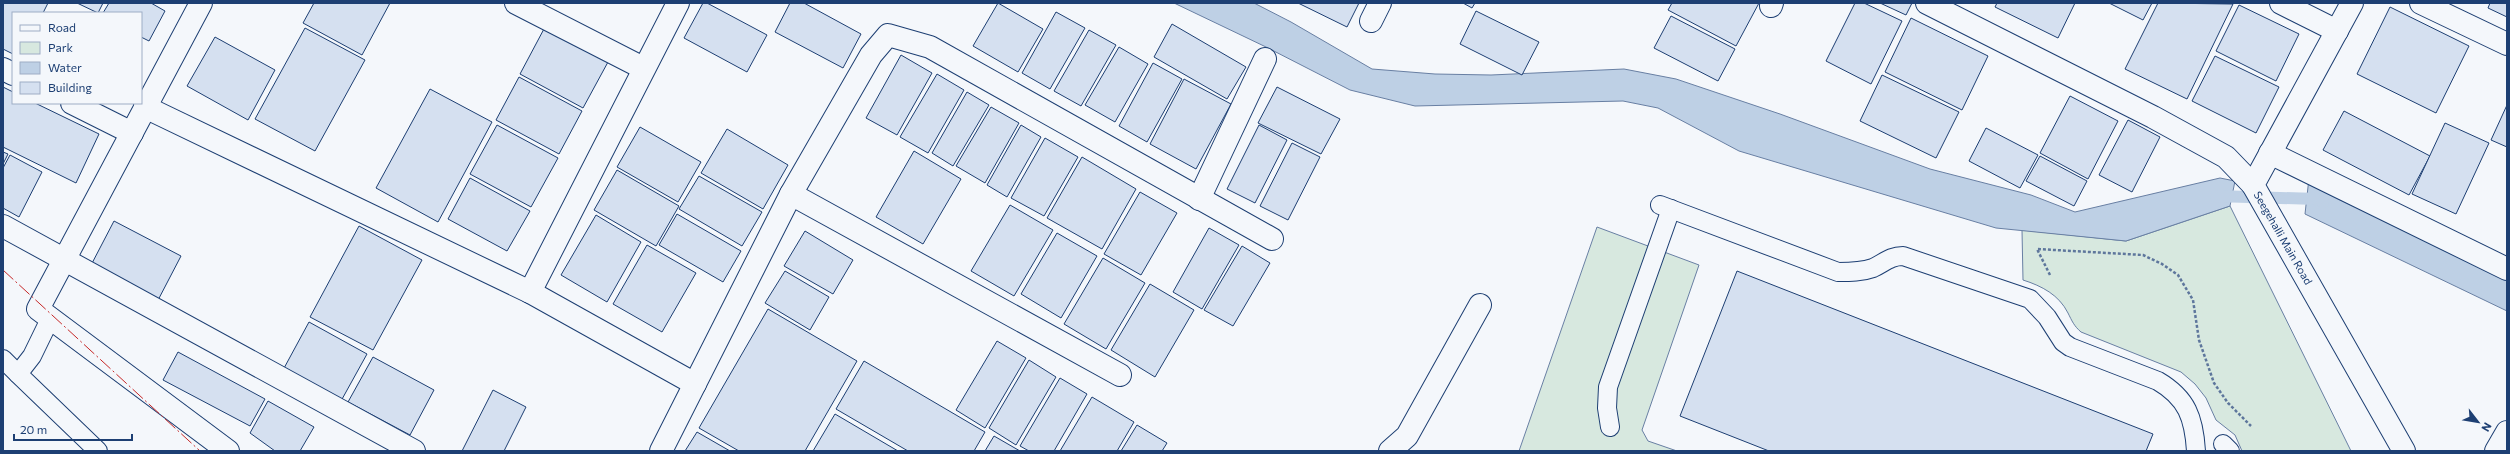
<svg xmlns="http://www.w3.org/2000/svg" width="2510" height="454" font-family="Commissioner,sans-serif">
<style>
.green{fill:#d7e8df;stroke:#687fa3}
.water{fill:#bed0e5;stroke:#687fa3}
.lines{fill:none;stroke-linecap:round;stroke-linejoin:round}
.stream{stroke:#bed0e5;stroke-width:12}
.building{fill:#d5e0f0;stroke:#1d3f73}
.lane-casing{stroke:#1d3f73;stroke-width:20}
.street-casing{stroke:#1d3f73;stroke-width:24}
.secondary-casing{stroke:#1d3f73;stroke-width:24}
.path{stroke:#5e769c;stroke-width:2.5;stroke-dasharray:3 2;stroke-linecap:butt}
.lane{stroke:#f4f7fb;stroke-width:18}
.street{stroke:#f4f7fb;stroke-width:22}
.secondary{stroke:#f4f7fb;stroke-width:22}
.power{stroke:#c62828;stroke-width:1;stroke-dasharray:14 3 2 3;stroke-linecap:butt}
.labels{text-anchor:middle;stroke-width:3;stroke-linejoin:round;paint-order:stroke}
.street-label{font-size:11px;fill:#1d3f73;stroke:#f4f7fb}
</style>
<rect width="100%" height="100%" fill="#f4f7fb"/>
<g class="green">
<path d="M2230,206L2351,451H2242L2235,435L2216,420L2206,398L2195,384L2181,372L2081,332C2074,326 2072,321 2068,313C2059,295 2042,286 2023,280L2022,230L2126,241Z"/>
<polygon points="1597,227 1699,265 1642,430 1648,441 1677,451 1519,451"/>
</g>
<g class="water">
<polygon points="1174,3 1254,3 1291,22 1372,69 1435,74 1491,75 1624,69 1676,79 1780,114 1930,169 2031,195 2075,212 2220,178 2235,181 2230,206 2126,241 1996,228 1739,151 1658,108 1623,101 1415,106 1350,90 1266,47"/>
<polygon points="2309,178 2507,278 2507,311 2305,214"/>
</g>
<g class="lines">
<polyline class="stream" points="2216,196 2317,199 2323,202"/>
</g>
<g class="building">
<polygon points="3,3 48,3 43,13 13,13 13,54 3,49"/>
<polygon points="77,3 103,3 98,13"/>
<polygon points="109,3 151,3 165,11 149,41 141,37 141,13 103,13"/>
<polygon points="314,3 390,3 362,55 303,23"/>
<polygon points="703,3 707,3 767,35 747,72 684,38"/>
<polygon points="790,3 804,3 861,34 843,68 775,32"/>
<polygon points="998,3 1043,29 1018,72 973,46"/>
<polygon points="1298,3 1359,3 1347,27"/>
<polygon points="1463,3 1475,3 1472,8"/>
<polygon points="1672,3 1759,3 1736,46 1668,10"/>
<polygon points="1855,3 1864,3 1902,21 1871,84 1826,61"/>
<polygon points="1880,3 1912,3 1906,15"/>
<polygon points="1997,3 2075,3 2058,38 1995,7"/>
<polygon points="2109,3 2152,3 2143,20"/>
<polygon points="2158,3 2233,4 2187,99 2125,69"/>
<polygon points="2490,3 2507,3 2507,17 2488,8"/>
<polygon points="2239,5 2299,34 2276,81 2216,51"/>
<polygon points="2390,7 2469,46 2436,113 2357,74"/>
<polygon points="1476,11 1539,42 1522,75 1460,44"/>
<polygon points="1056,12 1085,28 1050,89 1022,73"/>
<polygon points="1671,16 1735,49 1718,81 1654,48"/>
<polygon points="1911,18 1988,56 1962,110 1885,72"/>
<polygon points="1172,24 1246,67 1227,99 1154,57"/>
<polygon points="545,27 608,62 583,108 520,74"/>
<polygon points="305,28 365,60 315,151 255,119"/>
<polygon points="1089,30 1116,45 1081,106 1054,91"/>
<polygon points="215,37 275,70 248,120 187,86"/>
<polygon points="1119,47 1148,64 1115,122 1085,105"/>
<polygon points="901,55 932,73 897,135 866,118"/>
<polygon points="2215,56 2279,87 2256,133 2192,101"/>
<polygon points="1153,63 1182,79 1147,142 1119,126"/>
<polygon points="937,74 964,90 928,153 900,137"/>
<polygon points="1882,75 1959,112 1936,158 1860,121"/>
<polygon points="519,77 582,111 559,154 496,120"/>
<polygon points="1184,79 1231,104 1196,169 1150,144"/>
<polygon points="3,87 13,92 13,103 35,103 99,134 76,183 3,147"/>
<polygon points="1277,87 1340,119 1321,154 1258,123"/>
<polygon points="430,89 492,122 438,222 376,188"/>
<polygon points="967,92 989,105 953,166 932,153"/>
<polygon points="2070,96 2118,121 2088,179 2040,153"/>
<polygon points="2507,105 2507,147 2491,140"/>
<polygon points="991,107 1019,123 985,183 956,166"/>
<polygon points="2344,111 2430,156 2409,195 2323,150"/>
<polygon points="2128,120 2160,137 2132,192 2099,175"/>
<polygon points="2445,123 2489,143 2456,214 2412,194"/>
<polygon points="497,125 558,158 531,207 470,174"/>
<polygon points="1021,125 1041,137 1007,197 987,185"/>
<polygon points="1259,125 1287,140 1255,203 1227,189"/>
<polygon points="640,127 701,162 678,202 617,167"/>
<polygon points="1986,128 2038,155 2020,188 1969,161"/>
<polygon points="727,129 788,165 763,209 701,173"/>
<polygon points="1045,138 1078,157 1044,216 1011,198"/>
<polygon points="1292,143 1320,157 1288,220 1260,206"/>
<polygon points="914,151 961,179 923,244 876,217"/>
<polygon points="3,152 8,154 3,164"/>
<polygon points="10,155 42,172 19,217 3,208 3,168"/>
<polygon points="2040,156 2087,181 2074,206 2026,181"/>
<polygon points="1082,157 1136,189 1102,249 1047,218"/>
<polygon points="617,170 679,206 656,246 594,210"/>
<polygon points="699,176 762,212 742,246 679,209"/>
<polygon points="470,178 530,211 507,251 448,219"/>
<polygon points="1140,192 1177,213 1141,275 1104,254"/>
<polygon points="1010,205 1053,230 1014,296 971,271"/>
<polygon points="677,214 741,251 723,282 659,245"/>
<polygon points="596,215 641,242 607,302 561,275"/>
<polygon points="114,221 181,256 156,304 89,269"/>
<polygon points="359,226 422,260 373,350 310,317"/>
<polygon points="1209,228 1239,245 1202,309 1173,292"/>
<polygon points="805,231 853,260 833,294 784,266"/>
<polygon points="1057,233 1097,256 1061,318 1021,294"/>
<polygon points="647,245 696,273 662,332 613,304"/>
<polygon points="1242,246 1270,263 1233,326 1204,310"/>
<polygon points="1103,258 1145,283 1106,349 1064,324"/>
<polygon points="785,271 829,297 810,330 765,303"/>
<polygon points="1737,271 2153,434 2146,451 1769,451 1680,416"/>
<polygon points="1150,284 1194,310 1155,377 1111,350"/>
<polygon points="768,309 857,361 805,451 739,451 699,428"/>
<polygon points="309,322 367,354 341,401 283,370"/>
<polygon points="997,341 1026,358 985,428 956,410"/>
<polygon points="178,352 265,399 250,426 163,380"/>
<polygon points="373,357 434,390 410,435 348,402"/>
<polygon points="1029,360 1056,377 1016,445 989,428"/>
<polygon points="864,361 985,432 974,451 908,451 836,409"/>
<polygon points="1060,378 1087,394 1054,451 1029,451 1020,446"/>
<polygon points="493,390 526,407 504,451 462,451"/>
<polygon points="1092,397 1134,422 1117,451 1060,451"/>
<polygon points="268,401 314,427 300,451 275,451 250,433"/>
<polygon points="835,414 898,451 813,451"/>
<polygon points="1137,425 1167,443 1162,451 1121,451"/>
<polygon points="697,432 730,451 685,451"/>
<polygon points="994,436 1020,451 985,451"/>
</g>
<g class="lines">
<defs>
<g id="lane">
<path d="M1660,205L1838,272C1850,272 1862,272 1873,268C1884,263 1890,256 1903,256L2030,299L2047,317L2063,342L2070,347L2158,381C2187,398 2194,418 2196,451"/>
<polyline points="50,319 32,356 18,374 98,451"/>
<polyline points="3,359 18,374"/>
<polyline points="1610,427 1607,408 1608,387 1671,209"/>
<polyline points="2223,444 2230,451"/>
</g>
<g id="street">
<polyline points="201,3 38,309 228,451"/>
<polyline points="516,3 643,68"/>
<polyline points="1927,3 2153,117 2226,157 2253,185"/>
<polyline points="2281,3 2337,31"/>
<polyline points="2421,3 2507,44"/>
<polyline points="1771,6 1772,3"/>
<polyline points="1371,21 1380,3"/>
<polyline points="3,69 13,74"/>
<polyline points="72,103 132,133"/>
<polyline points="145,107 530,292 695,384"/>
<polyline points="2270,153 2507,269"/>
<polyline points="791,194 1120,375"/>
<polyline points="1199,199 1265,59"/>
<polyline points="3,226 414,451"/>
<polyline points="530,292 678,3"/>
<polyline points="661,451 791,194 871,55 888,35 930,47 1272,239"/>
<polyline points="1390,451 1407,436 1480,305"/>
<polyline points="2496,451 2507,432"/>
</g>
<polyline id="secondary" points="2352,3 2253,185 2404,451"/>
</defs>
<use href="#lane" class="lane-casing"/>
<use href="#street" class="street-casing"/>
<use href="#secondary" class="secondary-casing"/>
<polyline class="path" points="2050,275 2037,249 2143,255 2162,264 2178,275 2193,300 2199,340 2214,383 2228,403 2251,426"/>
<use href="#lane" class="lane"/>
<use href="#street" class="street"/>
<use href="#secondary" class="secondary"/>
<polyline class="power" points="3,270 200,451"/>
</g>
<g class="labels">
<g class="street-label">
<text transform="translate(2283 238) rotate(60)" y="4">Seegehalli Main Road</text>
</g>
</g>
<rect width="2510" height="454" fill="none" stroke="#1d3f73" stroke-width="8"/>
<rect x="12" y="12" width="130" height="92" fill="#f4f7fb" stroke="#9eadc5"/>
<rect x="20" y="25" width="20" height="6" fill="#f4f7fb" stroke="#9eadc5"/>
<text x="48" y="32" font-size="12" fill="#1d3f73">Road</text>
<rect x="20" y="42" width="20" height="12" fill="#d7e8df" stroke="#9eadc5"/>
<text x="48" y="52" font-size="12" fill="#1d3f73">Park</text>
<rect x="20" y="62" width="20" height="12" fill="#bed0e5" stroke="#9eadc5"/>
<text x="48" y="72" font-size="12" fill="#1d3f73">Water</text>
<rect x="20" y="82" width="20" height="12" fill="#d5e0f0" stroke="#9eadc5"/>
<text x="48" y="92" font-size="12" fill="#1d3f73">Building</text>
<g transform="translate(2478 422) rotate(121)" stroke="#f4f7fb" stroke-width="3" paint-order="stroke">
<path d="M0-3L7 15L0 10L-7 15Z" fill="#1d3f73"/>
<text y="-6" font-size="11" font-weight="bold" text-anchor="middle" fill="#1d3f73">N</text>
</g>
<path d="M14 434v6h118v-6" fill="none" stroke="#1d3f73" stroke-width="2"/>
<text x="20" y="434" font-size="12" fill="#1d3f73" stroke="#f4f7fb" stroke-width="3" paint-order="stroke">20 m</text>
</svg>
